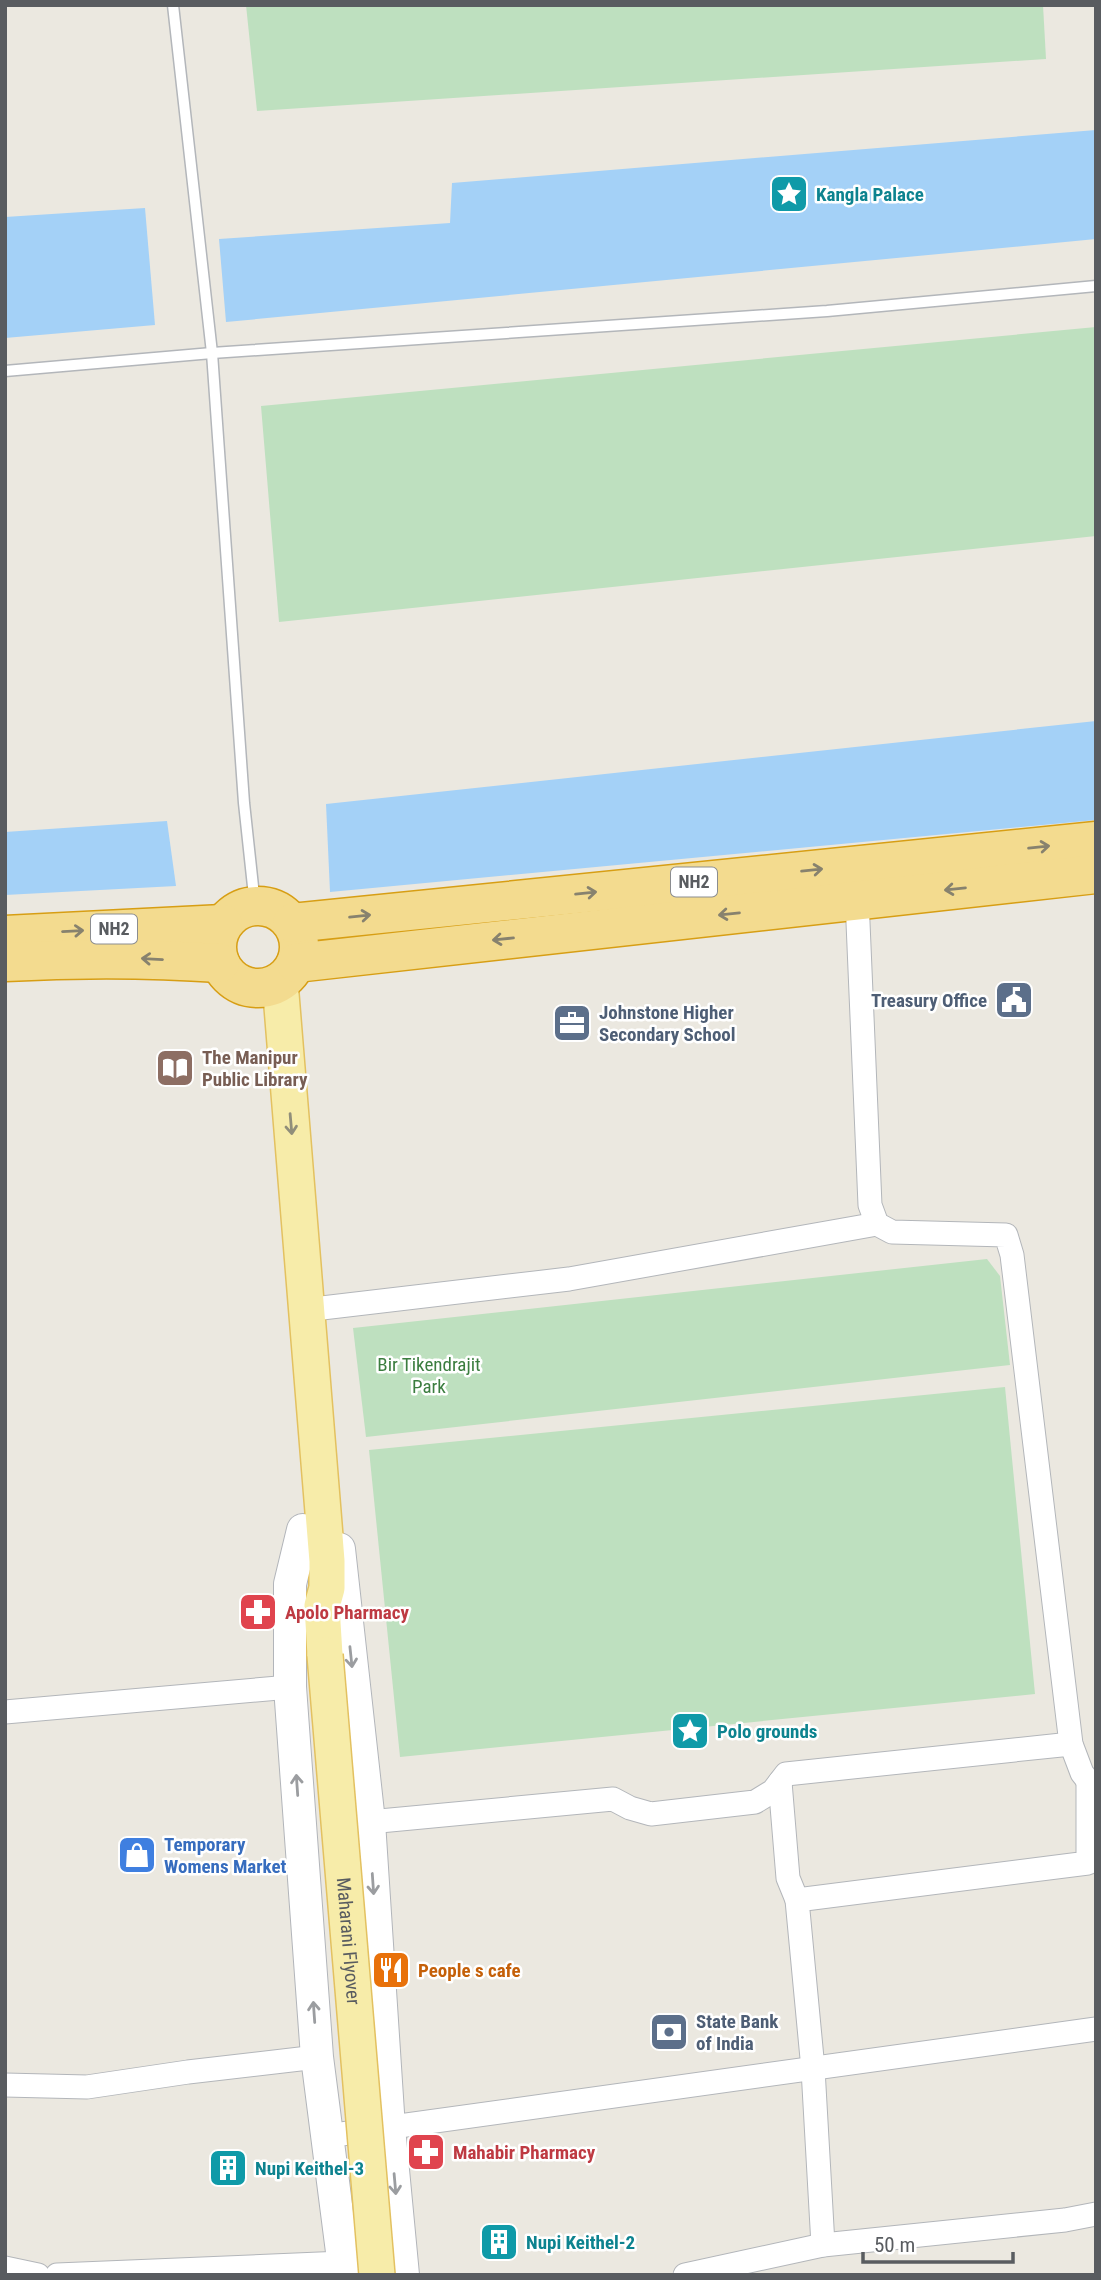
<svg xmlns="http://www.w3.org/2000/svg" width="1101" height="2280" font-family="'Roboto Condensed',sans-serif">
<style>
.green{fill:#bee0bf}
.water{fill:#a4d1f7}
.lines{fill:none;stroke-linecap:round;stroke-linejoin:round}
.lane-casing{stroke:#b3b6ba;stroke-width:13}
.street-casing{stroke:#b3b6ba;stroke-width:25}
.secondary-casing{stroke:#b2b5ba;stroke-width:34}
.primary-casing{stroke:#e3c160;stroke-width:38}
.highway-casing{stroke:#d79e14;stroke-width:41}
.lane{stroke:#fff;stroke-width:10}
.street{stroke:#fff;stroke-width:23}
.secondary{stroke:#fff;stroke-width:32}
.primary{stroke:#f7eca9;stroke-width:35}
.highway{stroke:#f3db8f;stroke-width:38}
.primary-bridge-casing{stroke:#e3c160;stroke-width:38;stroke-linecap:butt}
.primary-bridge{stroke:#f7eca9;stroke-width:35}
.oneway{stroke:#87826e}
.oneway2{stroke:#908e7a}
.oneway3{stroke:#9b9da0}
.labels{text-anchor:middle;stroke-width:5;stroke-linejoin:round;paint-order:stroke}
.shield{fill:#fff;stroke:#8b8d90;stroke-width:2}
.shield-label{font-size:18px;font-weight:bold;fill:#595c60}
.culture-label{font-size:19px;font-weight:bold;fill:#0d838f;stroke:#fff;text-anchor:start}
.service-label{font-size:19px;font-weight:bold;fill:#4e5e75;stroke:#fff;text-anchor:start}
.education-label{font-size:19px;font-weight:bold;fill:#785e54;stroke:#fff;text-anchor:start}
.park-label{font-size:19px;fill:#3b7d3f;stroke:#fff}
.health-label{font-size:19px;font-weight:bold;fill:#be3a42;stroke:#fff;text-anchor:start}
.shop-label{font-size:19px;font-weight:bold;fill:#366cbe;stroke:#fff;text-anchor:start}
.street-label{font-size:19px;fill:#595c60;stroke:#fff}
.food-label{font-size:19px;font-weight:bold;fill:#c56008;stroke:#fff;text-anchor:start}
</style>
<rect width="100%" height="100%" fill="#ebe8e0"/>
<g class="green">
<polygon points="246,5 1043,5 1046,59 257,111"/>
<polygon points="1096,327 1096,536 279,622 261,406"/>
<polygon points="987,1259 1000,1276 1010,1365 366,1437 353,1328"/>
<polygon points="1005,1387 1035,1694 400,1757 369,1450"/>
</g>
<g class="water">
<polygon points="1096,130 1096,239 226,322 219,239 450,223 452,183"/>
<polygon points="145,208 155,325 5,338 5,217"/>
<polygon points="1096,721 1096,820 330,892 326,804"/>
<polygon points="167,821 176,886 5,895 5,832"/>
</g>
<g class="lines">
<defs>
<g id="lane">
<polyline points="173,5 212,353 244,803 255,905"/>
<polyline points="5,371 212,353 827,311 1096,286"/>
</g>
<g id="street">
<polyline points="857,899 870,1205 877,1224 892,1232 1006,1235 1012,1255 1071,1744 1082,1773 1096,1791"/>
<polyline points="305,1310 569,1279 877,1224"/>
<polyline points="5,1712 290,1687"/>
<polyline points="780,1782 788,1878 797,1900"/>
<polyline points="369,1822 613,1799 630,1808 651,1814 755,1802 773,1791 786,1774 1071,1744"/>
<polyline points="5,2085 87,2087 188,2072 317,2057"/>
<polyline points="327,2136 1096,2029"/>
<polyline points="823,2245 813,2069 797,1900 1088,1863 1088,1781"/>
<polyline points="5,2268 38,2275"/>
<polyline points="57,2275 343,2263"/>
<polyline points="685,2275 823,2245 1065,2220 1096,2214"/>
</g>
<g id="secondary">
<polyline points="303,1530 290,1584 290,1687 317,2057 345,2275"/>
<polyline points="339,1549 369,1822 389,2128 403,2275"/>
</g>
<polyline id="primary" points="280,982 327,1561 327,1588 322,1606 325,1655"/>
<g id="highway">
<circle cx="258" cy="947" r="41"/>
<polyline points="292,923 1096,841"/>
<polyline points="5,935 223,924"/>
<path d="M5,962C77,958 148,958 220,963"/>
<polyline points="296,963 1096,874"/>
</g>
</defs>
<use href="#lane" class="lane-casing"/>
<use href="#street" class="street-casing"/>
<use href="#secondary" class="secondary-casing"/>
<use href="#primary" class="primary-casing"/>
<use href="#highway" class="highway-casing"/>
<use href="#lane" class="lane"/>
<use href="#street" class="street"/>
<use href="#secondary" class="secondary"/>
<use href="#primary" class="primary"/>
<use href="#highway" class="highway"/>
<defs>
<g id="primary-bridge">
<path id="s1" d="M325,1655L377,2275"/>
</g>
</defs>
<use href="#primary-bridge" class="primary-bridge-casing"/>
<use href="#primary-bridge" class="primary-bridge"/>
</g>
<defs><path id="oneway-shaft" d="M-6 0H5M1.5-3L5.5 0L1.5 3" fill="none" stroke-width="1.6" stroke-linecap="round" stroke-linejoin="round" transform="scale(1.75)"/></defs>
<g class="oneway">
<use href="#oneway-shaft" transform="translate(1039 847) rotate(-6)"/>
<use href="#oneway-shaft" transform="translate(812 870) rotate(-6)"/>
<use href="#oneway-shaft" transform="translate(955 889) rotate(174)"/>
<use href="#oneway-shaft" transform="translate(586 893) rotate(-6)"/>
<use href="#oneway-shaft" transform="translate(729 914) rotate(174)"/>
<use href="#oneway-shaft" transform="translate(360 916) rotate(-6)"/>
<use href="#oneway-shaft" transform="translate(73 931) rotate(-3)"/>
<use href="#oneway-shaft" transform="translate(503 939) rotate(174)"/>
<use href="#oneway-shaft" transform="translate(152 959) rotate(-177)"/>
</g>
<use class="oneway2" href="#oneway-shaft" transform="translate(291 1124) rotate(85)"/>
<g class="oneway3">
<use href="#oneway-shaft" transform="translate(351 1657) rotate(84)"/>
<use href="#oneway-shaft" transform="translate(297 1785) rotate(-94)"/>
<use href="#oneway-shaft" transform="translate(373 1884) rotate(86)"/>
<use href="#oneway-shaft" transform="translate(314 2012) rotate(-94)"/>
<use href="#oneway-shaft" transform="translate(395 2184) rotate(85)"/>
</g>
<defs>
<symbol id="sight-square" viewBox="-11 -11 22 22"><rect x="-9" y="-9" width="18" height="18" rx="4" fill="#0f9aa8" stroke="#fff"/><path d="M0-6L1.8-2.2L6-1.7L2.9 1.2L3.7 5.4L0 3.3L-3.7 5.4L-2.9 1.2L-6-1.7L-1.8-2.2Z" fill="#fff"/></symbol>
<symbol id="civic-square" viewBox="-11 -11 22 22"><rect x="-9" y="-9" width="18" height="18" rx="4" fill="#5c6f8a" stroke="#fff"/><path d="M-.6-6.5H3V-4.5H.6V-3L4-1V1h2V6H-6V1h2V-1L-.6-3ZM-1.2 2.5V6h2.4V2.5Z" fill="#fff"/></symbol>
<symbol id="office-square" viewBox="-11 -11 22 22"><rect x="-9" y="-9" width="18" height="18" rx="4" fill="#5c6f8a" stroke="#fff"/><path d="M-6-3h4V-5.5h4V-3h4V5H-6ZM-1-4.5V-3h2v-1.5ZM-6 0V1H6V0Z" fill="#fff"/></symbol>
<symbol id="library-square" viewBox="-11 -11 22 22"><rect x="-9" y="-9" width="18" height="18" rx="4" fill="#8d6e63" stroke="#fff"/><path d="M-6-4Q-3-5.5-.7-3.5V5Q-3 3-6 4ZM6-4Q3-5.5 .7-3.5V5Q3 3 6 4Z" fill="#fff"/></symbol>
<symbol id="pharmacy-square" viewBox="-11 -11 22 22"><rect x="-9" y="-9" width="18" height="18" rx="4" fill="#e0444e" stroke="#fff"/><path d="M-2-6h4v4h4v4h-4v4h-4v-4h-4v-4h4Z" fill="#fff"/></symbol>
<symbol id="shop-square" viewBox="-11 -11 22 22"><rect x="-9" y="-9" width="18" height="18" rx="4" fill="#3f7fe0" stroke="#fff"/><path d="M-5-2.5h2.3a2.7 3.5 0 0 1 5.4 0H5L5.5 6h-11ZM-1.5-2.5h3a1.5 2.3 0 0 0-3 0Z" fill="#fff"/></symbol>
<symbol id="restaurant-square" viewBox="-11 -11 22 22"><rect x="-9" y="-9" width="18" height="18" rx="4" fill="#e8710a" stroke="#fff"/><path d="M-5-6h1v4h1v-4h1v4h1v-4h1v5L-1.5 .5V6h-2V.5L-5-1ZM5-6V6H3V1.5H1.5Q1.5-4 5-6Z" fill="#fff"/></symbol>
<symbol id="bank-square" viewBox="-11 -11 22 22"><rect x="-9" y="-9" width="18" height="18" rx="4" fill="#5c6f8a" stroke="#fff"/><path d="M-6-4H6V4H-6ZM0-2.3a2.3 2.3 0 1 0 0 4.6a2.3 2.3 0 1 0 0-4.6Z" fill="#fff"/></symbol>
<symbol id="building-square" viewBox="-11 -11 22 22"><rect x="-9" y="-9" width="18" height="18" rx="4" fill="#0f9aa8" stroke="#fff"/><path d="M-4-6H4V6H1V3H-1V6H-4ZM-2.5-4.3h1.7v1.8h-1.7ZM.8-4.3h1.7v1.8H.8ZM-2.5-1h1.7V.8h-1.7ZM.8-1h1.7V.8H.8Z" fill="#fff"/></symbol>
</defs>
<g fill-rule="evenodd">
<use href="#sight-square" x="767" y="172" width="44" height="44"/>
<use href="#civic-square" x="992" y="978" width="44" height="44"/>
<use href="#office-square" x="550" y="1001" width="44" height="44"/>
<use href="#library-square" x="153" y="1046" width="44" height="44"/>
<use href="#pharmacy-square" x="236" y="1590" width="44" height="44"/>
<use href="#sight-square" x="668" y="1709" width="44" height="44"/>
<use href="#shop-square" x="115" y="1833" width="44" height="44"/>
<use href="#restaurant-square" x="369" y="1948" width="44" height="44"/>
<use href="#bank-square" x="647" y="2010" width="44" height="44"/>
<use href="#pharmacy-square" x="404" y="2130" width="44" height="44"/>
<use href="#building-square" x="206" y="2146" width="44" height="44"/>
<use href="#building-square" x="477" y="2220" width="44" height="44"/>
</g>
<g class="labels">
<g class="shield">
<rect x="671" y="867.5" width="46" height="29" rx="5"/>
<rect x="91" y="914.5" width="46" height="29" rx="5"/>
</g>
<g class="shield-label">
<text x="694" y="888">NH2</text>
<text x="114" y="935">NH2</text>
</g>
<g class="culture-label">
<text x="816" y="201">Kangla Palace</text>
<text x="717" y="1738">Polo grounds</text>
<text x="255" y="2175">Nupi Keithel-3</text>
<text x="526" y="2249">Nupi Keithel-2</text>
</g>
<g class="service-label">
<text x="987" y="1007" text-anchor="end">Treasury Office</text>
<text x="599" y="1019">Johnstone Higher<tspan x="599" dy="22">Secondary School</tspan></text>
<text x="696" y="2028">State Bank<tspan x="696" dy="22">of India</tspan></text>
</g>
<g class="education-label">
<text x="202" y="1064">The Manipur<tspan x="202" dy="22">Public Library</tspan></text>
</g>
<g class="park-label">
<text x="429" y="1371">Bir Tikendrajit<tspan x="429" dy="22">Park</tspan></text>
</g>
<g class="health-label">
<text x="285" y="1619">Apolo Pharmacy</text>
<text x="453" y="2159">Mahabir Pharmacy</text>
</g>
<g class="shop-label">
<text x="164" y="1851">Temporary<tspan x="164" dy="22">Womens Market</tspan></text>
</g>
<g class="street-label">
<text dy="7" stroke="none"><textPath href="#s1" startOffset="287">Maharani Flyover</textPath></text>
</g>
<g class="food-label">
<text x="418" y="1977">People s cafe</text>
</g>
</g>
<rect width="1101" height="2280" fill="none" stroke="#595c60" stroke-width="14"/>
<path d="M863 2252v10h150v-10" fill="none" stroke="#595c60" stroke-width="3.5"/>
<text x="874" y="2252" font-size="21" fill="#595c60" stroke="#ffffff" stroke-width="5" paint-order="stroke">50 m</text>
</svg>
